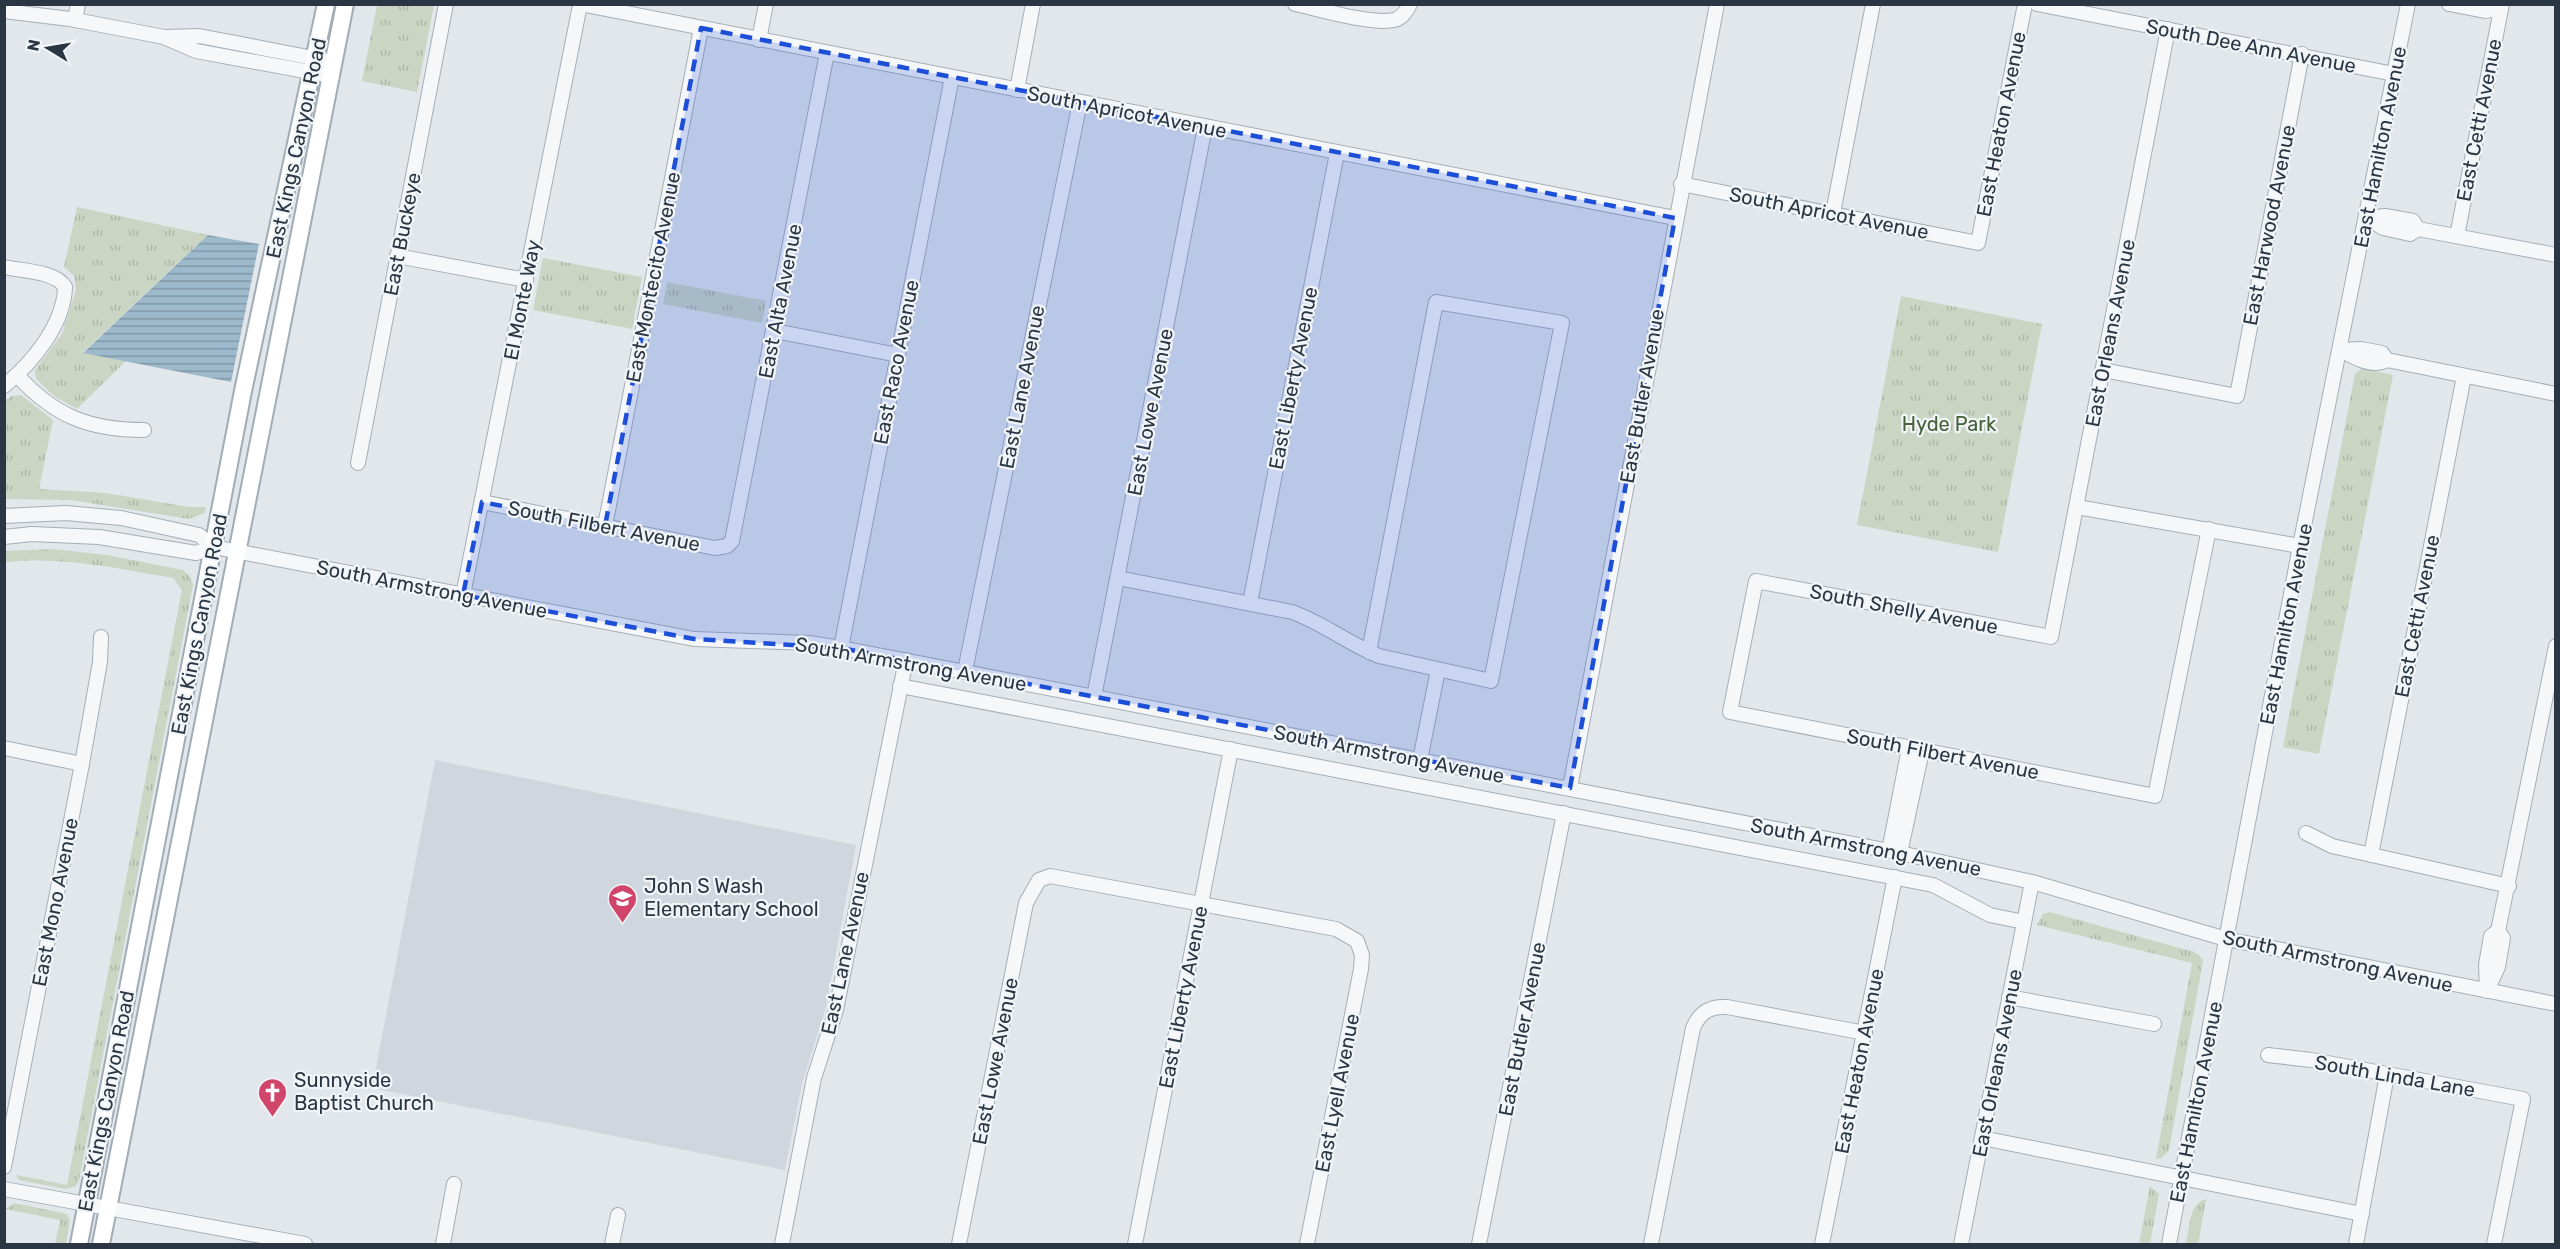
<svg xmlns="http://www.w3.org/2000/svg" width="2560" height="1249" font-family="Rubik,sans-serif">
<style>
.built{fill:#d0d6dd}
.grass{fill:url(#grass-tufts)}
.water{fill:url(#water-rules)}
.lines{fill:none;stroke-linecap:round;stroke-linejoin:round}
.minor-casing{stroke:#a7aeb5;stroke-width:16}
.major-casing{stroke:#a1acb7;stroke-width:20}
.minor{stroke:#f5f7f9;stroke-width:14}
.major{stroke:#fff;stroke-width:16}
.marked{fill:#1d4ed8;fill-opacity:0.2;stroke:#1d4ed8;stroke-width:4.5;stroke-dasharray:12 8;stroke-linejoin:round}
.labels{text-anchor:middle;stroke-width:4.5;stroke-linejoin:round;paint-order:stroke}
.street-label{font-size:20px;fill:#2a3643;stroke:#f2f5f8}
.park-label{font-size:20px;fill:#436036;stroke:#f2f5f8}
.poi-label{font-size:20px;fill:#2a3643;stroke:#f2f5f8;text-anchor:start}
</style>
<defs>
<pattern id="grass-tufts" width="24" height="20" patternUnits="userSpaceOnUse" patternTransform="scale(1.5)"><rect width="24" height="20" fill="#cad5c3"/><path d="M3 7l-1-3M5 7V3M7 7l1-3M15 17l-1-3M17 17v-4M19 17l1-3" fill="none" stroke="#aeb7a9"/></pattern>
<pattern id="water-rules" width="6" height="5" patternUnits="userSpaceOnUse" patternTransform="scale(1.5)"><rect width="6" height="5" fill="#9db9cc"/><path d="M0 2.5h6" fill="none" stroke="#8097a7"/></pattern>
</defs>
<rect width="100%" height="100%" fill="#e2e7eb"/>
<polygon class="built" points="435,760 856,845 826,1007 802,1084 785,1170 372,1088"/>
<g class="grass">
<polygon points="377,5 434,5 417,92 362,81"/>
<polygon points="77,207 208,235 83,352 126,361 77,409 54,396 36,379 35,370 62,334 76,290 74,276 64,267"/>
<polygon points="543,258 642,277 632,329 533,310"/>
<polygon points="667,282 766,301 762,323 663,304"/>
<polygon points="1901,296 2042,324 1998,552 1857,525"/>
<polygon points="2362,368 2393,375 2319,754 2283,747 2355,374"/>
<polygon points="21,395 53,420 39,489 105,493 189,507 206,507 204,513 189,519 71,500 5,499 5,401 12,396"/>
<path d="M52,549L107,555L183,570L190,577L193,585L79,1180L76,1186L66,1189L19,1180L16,1175L67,1185L182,590L173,578C116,568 62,556 5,562V551Z"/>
<polygon points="2050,912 2194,952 2200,956 2203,961 2169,1150 2162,1158 2156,1159 2192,963 2037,925 2043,914"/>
<polygon points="2150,1186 2159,1194 2150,1244 2139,1244"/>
<path d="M2206,1199L2198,1244H2186C2190,1228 2188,1204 2206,1199Z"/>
<polygon points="14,1203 67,1214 70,1220 66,1244 55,1244 60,1220 6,1209"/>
</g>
<polygon class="water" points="208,235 259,244 231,382 83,353"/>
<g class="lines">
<defs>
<g id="minor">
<polyline points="580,4 1675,218"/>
<path d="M1295,4C1319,9 1372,25 1394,20C1402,18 1406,12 1410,4"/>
<polyline points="2037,4 2394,74"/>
<polyline points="2449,4 2485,11 2501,8"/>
<polyline points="4,11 70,19 164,37 199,36 334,62"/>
<polyline points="75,20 78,4"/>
<polyline points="2168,29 2051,637 1756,581 1730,712 2155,796 2209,529"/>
<polyline points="166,38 196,51 332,76"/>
<polyline points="759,40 766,4"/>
<polyline points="1017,90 1033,4"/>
<polyline points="1681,184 1978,243 2025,4"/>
<polyline points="1833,213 1873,4"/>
<polyline points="2367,218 2383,228 2410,234 2418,229 2556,255"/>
<polyline points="2367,218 2385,216 2413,221 2418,229"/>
<polyline points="2457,236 2502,4"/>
<polyline points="397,256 526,280"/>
<path d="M4,267C21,271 56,271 65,287C64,325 32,363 4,386"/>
<polyline points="775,331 898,355"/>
<path d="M2341,350C2355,358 2372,368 2387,360L2556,394"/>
<polyline points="2341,350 2361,349 2382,353 2387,360"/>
<polyline points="2103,370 2237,396 2302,54"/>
<path d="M17,375C54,416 89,430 144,430"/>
<polyline points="358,463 446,4"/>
<polyline points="482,502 715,548 727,546 732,541 827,53"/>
<polyline points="2077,507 2300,546"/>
<polyline points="4,516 66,513 121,518 199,535 214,547"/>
<polyline points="605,526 701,28"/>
<polyline points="4,537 32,534 99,537 196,553 214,547 694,639 809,643 841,648 1900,853 2032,882 2226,939 2556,1004"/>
<path d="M1118,578L1292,612C1323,623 1349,644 1379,656L1491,681L1562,323L1436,302L1369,652"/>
<polyline points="463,595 580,5"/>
<polyline points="1250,603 1337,153"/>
<polyline points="841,648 952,77"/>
<polyline points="965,671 1080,102"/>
<polyline points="900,686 1933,885 1990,915 2024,922"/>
<polyline points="1094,697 1205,127"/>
<polyline points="4,748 82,764"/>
<polyline points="1420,760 1438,670"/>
<polyline points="1570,788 1717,4"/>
<polyline points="2306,833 2332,846 2509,886"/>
<polyline points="1889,851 1909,748"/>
<polyline points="1900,853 1922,751"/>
<polyline points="2371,855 2464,376"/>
<polyline points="2488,988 2498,967 2503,938 2498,931"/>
<polyline points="2487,991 2486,965 2491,936 2498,931 2556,646"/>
<polyline points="2009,997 2154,1024"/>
<polyline points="2268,1055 2311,1060 2523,1099 2494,1244"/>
<polyline points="1982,1138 2362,1214"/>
<polyline points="4,1167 82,764 100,662 101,637"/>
<polyline points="4,1189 305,1244"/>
<polyline points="443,1244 454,1184"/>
<polyline points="612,1244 618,1215"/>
<polyline points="782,1244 814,1078 836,1010 906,660"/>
<polyline points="959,1244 1026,903 1039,880 1050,876 1336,929 1357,941 1362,955 1361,969 1307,1244"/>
<polyline points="1135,1244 1231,749"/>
<polyline points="1479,1244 1564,813"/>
<path d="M1651,1244L1693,1028C1700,1012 1710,1006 1727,1007L1865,1033"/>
<polyline points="1822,1244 1895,877"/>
<polyline points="1961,1244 2032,882"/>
<polyline points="2169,1244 2300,546 2408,4"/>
<polyline points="2356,1244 2387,1075"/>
</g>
<g id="major">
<polyline points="79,1244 243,391 326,4"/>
<polyline points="101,1244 345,4"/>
</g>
</defs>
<use href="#minor" class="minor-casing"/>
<use href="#major" class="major-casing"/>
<use href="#minor" class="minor"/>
<use href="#major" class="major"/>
</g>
<path class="marked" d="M701,28L1675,218L1570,788L841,648L694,639L463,595L482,502L605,526Z"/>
<defs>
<symbol id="school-pin" viewBox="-11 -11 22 30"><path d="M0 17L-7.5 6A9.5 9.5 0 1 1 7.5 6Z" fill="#d2456b" stroke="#f2f5f8"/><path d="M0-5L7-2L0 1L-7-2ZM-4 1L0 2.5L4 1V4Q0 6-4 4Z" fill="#fff"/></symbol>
<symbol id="church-pin" viewBox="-11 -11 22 30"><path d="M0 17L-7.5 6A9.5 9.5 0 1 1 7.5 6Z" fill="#d2456b" stroke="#f2f5f8"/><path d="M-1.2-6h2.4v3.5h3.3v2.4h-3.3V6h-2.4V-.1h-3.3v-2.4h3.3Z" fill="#fff"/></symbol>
</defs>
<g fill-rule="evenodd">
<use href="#school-pin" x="606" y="882" width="33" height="45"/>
<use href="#church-pin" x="256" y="1076" width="33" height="45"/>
</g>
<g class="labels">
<g class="street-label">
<text transform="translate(2251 46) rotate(11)" y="7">South Dee Ann Avenue</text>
<text transform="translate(1127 112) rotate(11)" y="7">South Apricot Avenue</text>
<text transform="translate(2479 120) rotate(-79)" y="7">East Cetti Avenue</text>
<text transform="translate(2001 124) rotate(-79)" y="7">East Heaton Avenue</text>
<text transform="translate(2380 147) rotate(-79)" y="7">East Hamilton Avenue</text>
<text transform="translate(296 148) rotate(-78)" y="7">East Kings Canyon Road</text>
<text transform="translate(1829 213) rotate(11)" y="7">South Apricot Avenue</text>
<text transform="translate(2269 225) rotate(-79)" y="7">East Harwood Avenue</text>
<text transform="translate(402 234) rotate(-79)" y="7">East Buckeye</text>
<text transform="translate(653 277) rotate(-79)" y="7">East Montecito Avenue</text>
<text transform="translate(522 300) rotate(-79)" y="7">El Monte Way</text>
<text transform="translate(780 301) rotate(-79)" y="7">East Alta Avenue</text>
<text transform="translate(2110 333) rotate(-79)" y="7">East Orleans Avenue</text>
<text transform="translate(896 362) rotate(-79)" y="7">East Raco Avenue</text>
<text transform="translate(1293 378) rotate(-79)" y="7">East Liberty Avenue</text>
<text transform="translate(1022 387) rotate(-79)" y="7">East Lane Avenue</text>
<text transform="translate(1642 396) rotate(-80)" y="7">East Butler Avenue</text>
<text transform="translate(1150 412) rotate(-79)" y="7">East Lowe Avenue</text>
<text transform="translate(604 526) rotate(11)" y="7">South Filbert Avenue</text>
<text transform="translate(432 589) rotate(11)" y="7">South Armstrong Avenue</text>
<text transform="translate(1904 609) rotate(11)" y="7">South Shelly Avenue</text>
<text transform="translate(2417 616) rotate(-79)" y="7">East Cetti Avenue</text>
<text transform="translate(199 624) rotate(-79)" y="7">East Kings Canyon Road</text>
<text transform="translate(2286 624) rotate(-79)" y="7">East Hamilton Avenue</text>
<text transform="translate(911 664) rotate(10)" y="7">South Armstrong Avenue</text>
<text transform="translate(1389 754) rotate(11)" y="7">South Armstrong Avenue</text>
<text transform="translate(1943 754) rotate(11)" y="7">South Filbert Avenue</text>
<text transform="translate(1866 847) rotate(11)" y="7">South Armstrong Avenue</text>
<text transform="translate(55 902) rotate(-79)" y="7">East Mono Avenue</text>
<text transform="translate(845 953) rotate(-78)" y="7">East Lane Avenue</text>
<text transform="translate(2338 961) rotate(12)" y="7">South Armstrong Avenue</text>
<text transform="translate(1183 997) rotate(-79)" y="7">East Liberty Avenue</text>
<text transform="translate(1522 1029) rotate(-79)" y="7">East Butler Avenue</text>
<text transform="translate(995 1061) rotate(-79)" y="7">East Lowe Avenue</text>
<text transform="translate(1859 1061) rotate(-79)" y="7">East Heaton Avenue</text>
<text transform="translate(1997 1063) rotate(-79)" y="7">East Orleans Avenue</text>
<text transform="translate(2395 1076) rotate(10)" y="7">South Linda Lane</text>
<text transform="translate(1337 1093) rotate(-79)" y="7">East Lyell Avenue</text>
<text transform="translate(106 1101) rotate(-79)" y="7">East Kings Canyon Road</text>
<text transform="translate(2196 1102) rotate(-79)" y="7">East Hamilton Avenue</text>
</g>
<g class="park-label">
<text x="1949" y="431">Hyde Park</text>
</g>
<g class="poi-label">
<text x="644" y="893">John S Wash<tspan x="644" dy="23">Elementary School</tspan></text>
<text x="294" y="1087">Sunnyside<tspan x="294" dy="23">Baptist Church</tspan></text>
</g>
</g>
<rect width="2560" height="1249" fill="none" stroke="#2a3643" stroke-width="12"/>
<g transform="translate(48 48) rotate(281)" stroke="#f2f5f8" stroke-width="4.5" paint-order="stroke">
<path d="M0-4.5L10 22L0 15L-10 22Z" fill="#2a3643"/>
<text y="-9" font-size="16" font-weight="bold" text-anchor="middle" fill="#2a3643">N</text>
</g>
</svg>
